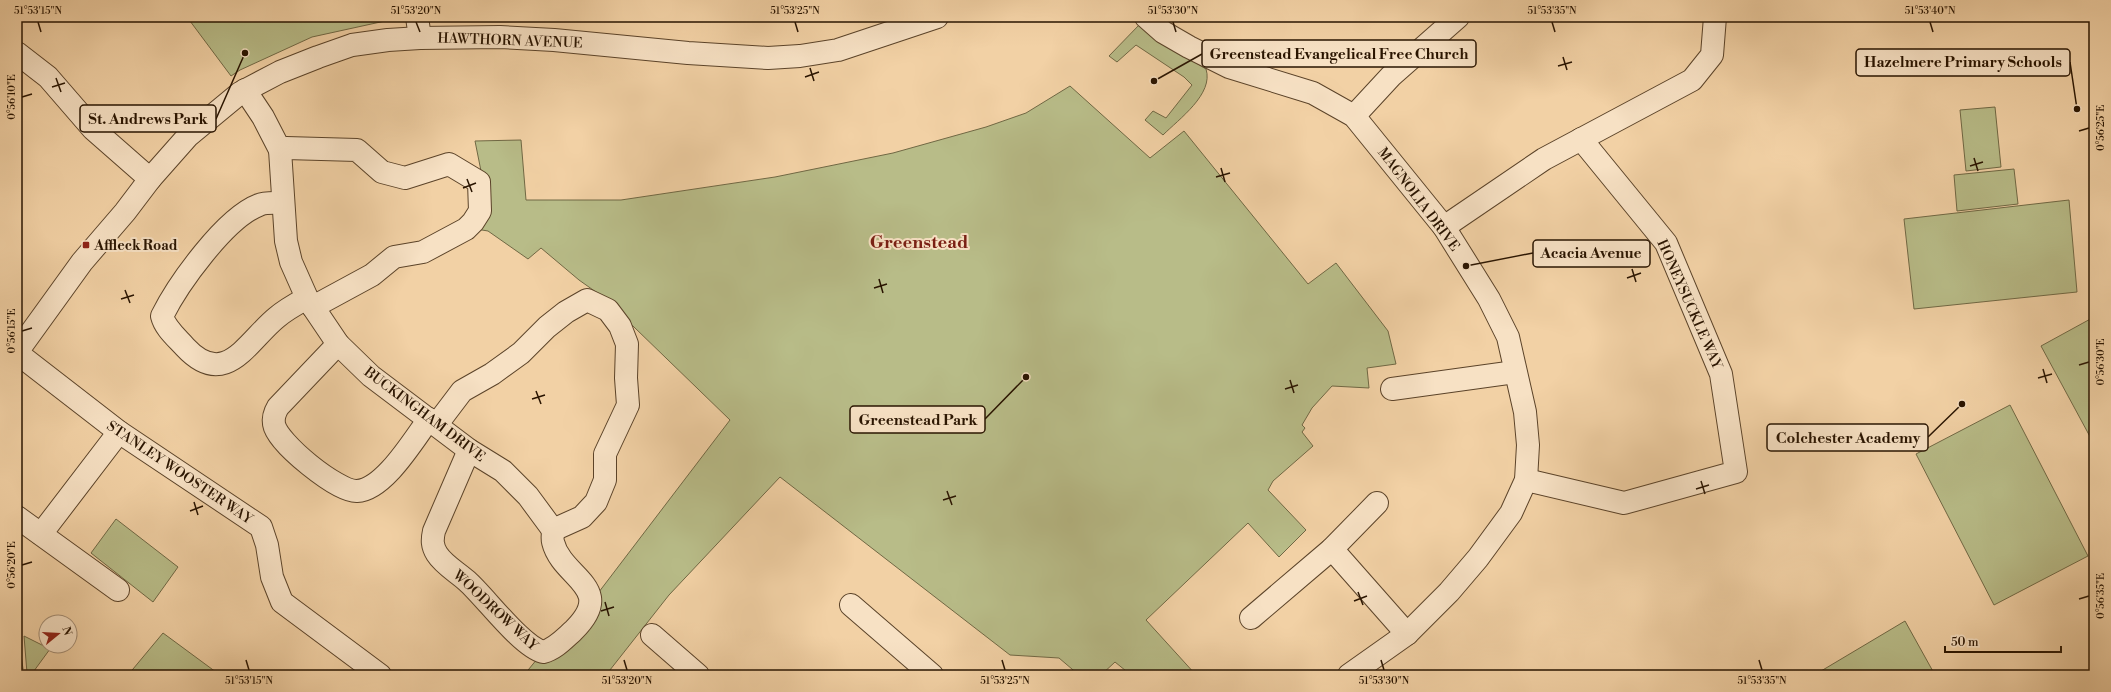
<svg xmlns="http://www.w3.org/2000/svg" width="2111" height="692" font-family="'Libre Bodoni',serif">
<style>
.green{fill:#b8bc88;stroke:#706844}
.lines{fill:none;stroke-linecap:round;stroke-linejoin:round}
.minor-casing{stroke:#5b4329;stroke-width:24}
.minor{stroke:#f7e1c4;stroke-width:22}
.ticks{fill:none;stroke:#291400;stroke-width:1.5}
.poi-dot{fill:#8f2418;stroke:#f7e1c4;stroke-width:1.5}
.labels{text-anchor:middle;stroke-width:4;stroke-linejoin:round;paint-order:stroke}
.street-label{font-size:14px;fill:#291400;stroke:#f7e1c4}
.poi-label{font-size:14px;font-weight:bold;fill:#291400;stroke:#f7e1c4;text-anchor:start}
.district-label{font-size:18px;font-weight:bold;fill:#7a1f14;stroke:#f7e1c4}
.leader{fill:none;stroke:#291400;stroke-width:1.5}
.callout-dot{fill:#291400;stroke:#f7e1c4;stroke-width:1.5}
.callout{fill:#f7e1c4;stroke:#291400;stroke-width:1.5}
.callout-label{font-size:15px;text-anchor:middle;font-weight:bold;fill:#291400}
.neatline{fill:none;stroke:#291400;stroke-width:1.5}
.ticks-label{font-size:10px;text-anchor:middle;fill:#291400}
</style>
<rect width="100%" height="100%" fill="#f2d1a5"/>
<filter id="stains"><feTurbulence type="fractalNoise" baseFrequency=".005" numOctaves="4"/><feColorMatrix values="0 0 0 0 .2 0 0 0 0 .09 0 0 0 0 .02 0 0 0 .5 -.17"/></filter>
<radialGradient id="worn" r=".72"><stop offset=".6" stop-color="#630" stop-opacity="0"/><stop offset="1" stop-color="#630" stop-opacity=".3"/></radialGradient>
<g class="green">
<polygon points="187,17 388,17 385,21 312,37 240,70 231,76"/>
<path d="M1140,24L1153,36L1206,69C1214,94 1179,119 1163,135L1145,120L1153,111L1166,118L1192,85L1184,77L1136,45L1117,62L1109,56Z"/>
<polygon points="1070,86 1150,158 1184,131 1308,284 1336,263 1388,331 1396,364 1367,368 1369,388 1332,386 1312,408 1302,425 1305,428 1302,432 1313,446 1273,481 1268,490 1306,530 1279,557 1248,523 1146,620 1196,675 1131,675 1115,662 1101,675 1079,675 1059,658 1010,655 780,477 669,595 606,675 524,675 542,653 589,605 730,420 603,297 579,280 541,248 528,259 488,231 470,228 482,176 475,141 521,140 526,200 621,200 775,177 893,153 986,127 1026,113"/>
<polygon points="1995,107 2001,167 1966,171 1960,110"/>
<polygon points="2014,169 2018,204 1957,211 1954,175"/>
<polygon points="2069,200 2077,292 1914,309 1904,219"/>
<polygon points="2094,317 2094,444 2041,346"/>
<polygon points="2010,405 2088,556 1994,605 1916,454"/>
<polygon points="116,519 178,567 153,602 91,553"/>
<polygon points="1905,621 1935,675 1816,675 1816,674"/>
<polygon points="17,633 18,633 23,669 17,664"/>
<polygon points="163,633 220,675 128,675"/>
<polygon points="24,636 50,649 31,675 27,673"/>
</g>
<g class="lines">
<defs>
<g id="minor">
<polyline points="417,17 420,38"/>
<polyline points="1146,17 1163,32 1189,47 1229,67 1313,93 1354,116 1444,227 1489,299 1508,337 1525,412 1528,445 1526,480 1511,513 1478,558 1449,592 1407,634 1349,675"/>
<polyline points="17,53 48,77 93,129 150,179"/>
<polyline points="245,90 263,117 280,150 286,241 291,262 307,298 338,344 371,376 469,450 503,471 528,496 553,530"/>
<polyline points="1354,116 1391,76 1458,17"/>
<polyline points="280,150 286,148 357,150 382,172 405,178 449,164 479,182 480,211 473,222 466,229 423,252 394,257 372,275 313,307"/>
<path d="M283,203C276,203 265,202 259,205C225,218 178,284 162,316C165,328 176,337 185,347C225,390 247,342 276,318C285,310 296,304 307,298"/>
<polyline points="1444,227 1544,159 1692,80 1712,55 1715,17"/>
<path d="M338,344L278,407C275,412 273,418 274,424C277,443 338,492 357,491C384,490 414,439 429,419"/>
<polyline points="17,352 82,262 125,212 150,179 188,136 240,93 280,72 318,57 352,45 388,40 420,38 500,37 554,40 688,53 768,58 800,56 838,50 937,17"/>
<polyline points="17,353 119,432 261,527 267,545 272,577 282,602 380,675"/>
<polyline points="1392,389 1515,372"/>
<polyline points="437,424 462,391 492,374 521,353 547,327 566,312 587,300 608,310 620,326 627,344 626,378 628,405 605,454 605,480 596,502 582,517 553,530"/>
<path d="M469,450L434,531C432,540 432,546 437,554C444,565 457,572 467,581C486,598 521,646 543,652C555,649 564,639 573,631C618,587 562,579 553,542C552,539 553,534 553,530"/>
<polyline points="1526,480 1624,503 1736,472 1721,374 1666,243 1581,139"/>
<polyline points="17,517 118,590"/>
<polyline points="41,534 119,432"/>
<polyline points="1332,549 1407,634"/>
<polyline points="851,605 932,675"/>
<polyline points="1251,618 1332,549 1377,503"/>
<polyline points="652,635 698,675"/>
</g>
</defs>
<use href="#minor" class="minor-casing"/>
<use href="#minor" class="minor"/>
</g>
<path class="ticks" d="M38,22L41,32M416,22L420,32M795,22L798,32M1173,22L1176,32M1552,22L1555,32M1930,22L1933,32M1563,57L1567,70M1558,66L1572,62M810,68L814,81M805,77L819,72M56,78L61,92M52,87L65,83M22,97L32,94M2079,131L2089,128M1974,158L1978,171M1970,166L1983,162M1221,168L1225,182M1216,177L1230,173M467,179L472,192M463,188L476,183M1632,269L1636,282M1627,278L1641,273M879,279L883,293M874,288L887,284M125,290L130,303M121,299L134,295M22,331L32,328M2079,365L2089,362M2043,369L2047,383M2038,378L2052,374M1290,380L1294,393M1285,389L1298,385M536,391L541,404M532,399L545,395M1701,481L1705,494M1696,489L1709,485M947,491L952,505M943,500L956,496M194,502L198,515M190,511L203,506M22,565L32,562M1358,592L1363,605M2079,599L2089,596M1354,601L1367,596M605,602L609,616M601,611L614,607M246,660L249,670M624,660L627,670M1002,660L1005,670M1381,660L1384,670M1759,660L1762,670"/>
<rect class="poi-dot" x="82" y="241" width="8" height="8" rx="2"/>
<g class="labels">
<g class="street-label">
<text transform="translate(510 40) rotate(2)" y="5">HAWTHORN AVENUE</text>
<text transform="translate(1419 199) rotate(53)" y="5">MAGNOLIA DRIVE</text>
<text transform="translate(1690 304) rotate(66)" y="5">HONEYSUCKLE WAY</text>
<text transform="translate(425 414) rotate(37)" y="5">BUCKINGHAM DRIVE</text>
<text transform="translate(180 472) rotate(34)" y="5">STANLEY WOOSTER WAY</text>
<text transform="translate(496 610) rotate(43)" y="5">WOODROW WAY</text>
</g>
<g class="poi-label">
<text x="94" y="250">Affleck Road</text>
</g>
<g class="district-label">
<text x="919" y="248">Greenstead</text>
</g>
</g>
<path class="leader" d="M1154 81L1202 54M2077 109L2070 62M245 53L216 119M1466 266L1533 253M1026 377L985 419M1962 404L1928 437"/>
<g class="callout-dot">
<circle cx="1154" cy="81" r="4"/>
<circle cx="2077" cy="109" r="4"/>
<circle cx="245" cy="53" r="4"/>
<circle cx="1466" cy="266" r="4"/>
<circle cx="1026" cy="377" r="4"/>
<circle cx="1962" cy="404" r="4"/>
</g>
<g class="callout">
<rect x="1202" y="40" width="274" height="27" rx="4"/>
<rect x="1856" y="49" width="214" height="27" rx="4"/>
<rect x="80" y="105" width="136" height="27" rx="4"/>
<rect x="1533" y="240" width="117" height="27" rx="4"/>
<rect x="850" y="406" width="135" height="27" rx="4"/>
<rect x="1767" y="424" width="161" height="27" rx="4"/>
</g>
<g class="callout-label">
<text x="1339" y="59">Greenstead Evangelical Free Church</text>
<text x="1963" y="67">Hazelmere Primary Schools</text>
<text x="148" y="124">St. Andrews Park</text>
<text x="1591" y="258">Acacia Avenue</text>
<text x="918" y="425">Greenstead Park</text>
<text x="1848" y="443">Colchester Academy</text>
</g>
<rect width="2111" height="692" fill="none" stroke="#f2d1a5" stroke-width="44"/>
<g transform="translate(58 634) rotate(72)"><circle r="19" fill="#f7e1c4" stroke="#a58f76"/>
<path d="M0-3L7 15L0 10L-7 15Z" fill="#8f2418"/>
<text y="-6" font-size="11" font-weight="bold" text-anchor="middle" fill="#291400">N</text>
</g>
<path d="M1945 646v6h116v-6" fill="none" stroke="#291400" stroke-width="2"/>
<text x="1951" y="646" font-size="12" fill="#291400" stroke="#f7e1c4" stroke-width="3" paint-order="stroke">50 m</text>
<rect x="22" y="22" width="2067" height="648" class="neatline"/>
<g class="ticks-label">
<text x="38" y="14">51°53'15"N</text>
<text x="416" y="14">51°53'20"N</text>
<text x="795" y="14">51°53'25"N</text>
<text x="1173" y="14">51°53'30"N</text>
<text x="1552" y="14">51°53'35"N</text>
<text x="1930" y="14">51°53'40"N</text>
<text transform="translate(11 97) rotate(-90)" y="4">0°56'10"E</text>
<text transform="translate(2100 128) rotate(-90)" y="4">0°56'25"E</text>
<text transform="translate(11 331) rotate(-90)" y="4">0°56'15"E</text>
<text transform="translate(2100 362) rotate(-90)" y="4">0°56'30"E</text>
<text transform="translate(11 565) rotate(-90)" y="4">0°56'20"E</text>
<text transform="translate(2100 596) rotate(-90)" y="4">0°56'35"E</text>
<text x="249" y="684">51°53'15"N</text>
<text x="627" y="684">51°53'20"N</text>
<text x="1005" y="684">51°53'25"N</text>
<text x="1384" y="684">51°53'30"N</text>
<text x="1762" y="684">51°53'35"N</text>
</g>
<rect width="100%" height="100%" filter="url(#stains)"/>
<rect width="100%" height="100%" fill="url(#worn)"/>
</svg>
